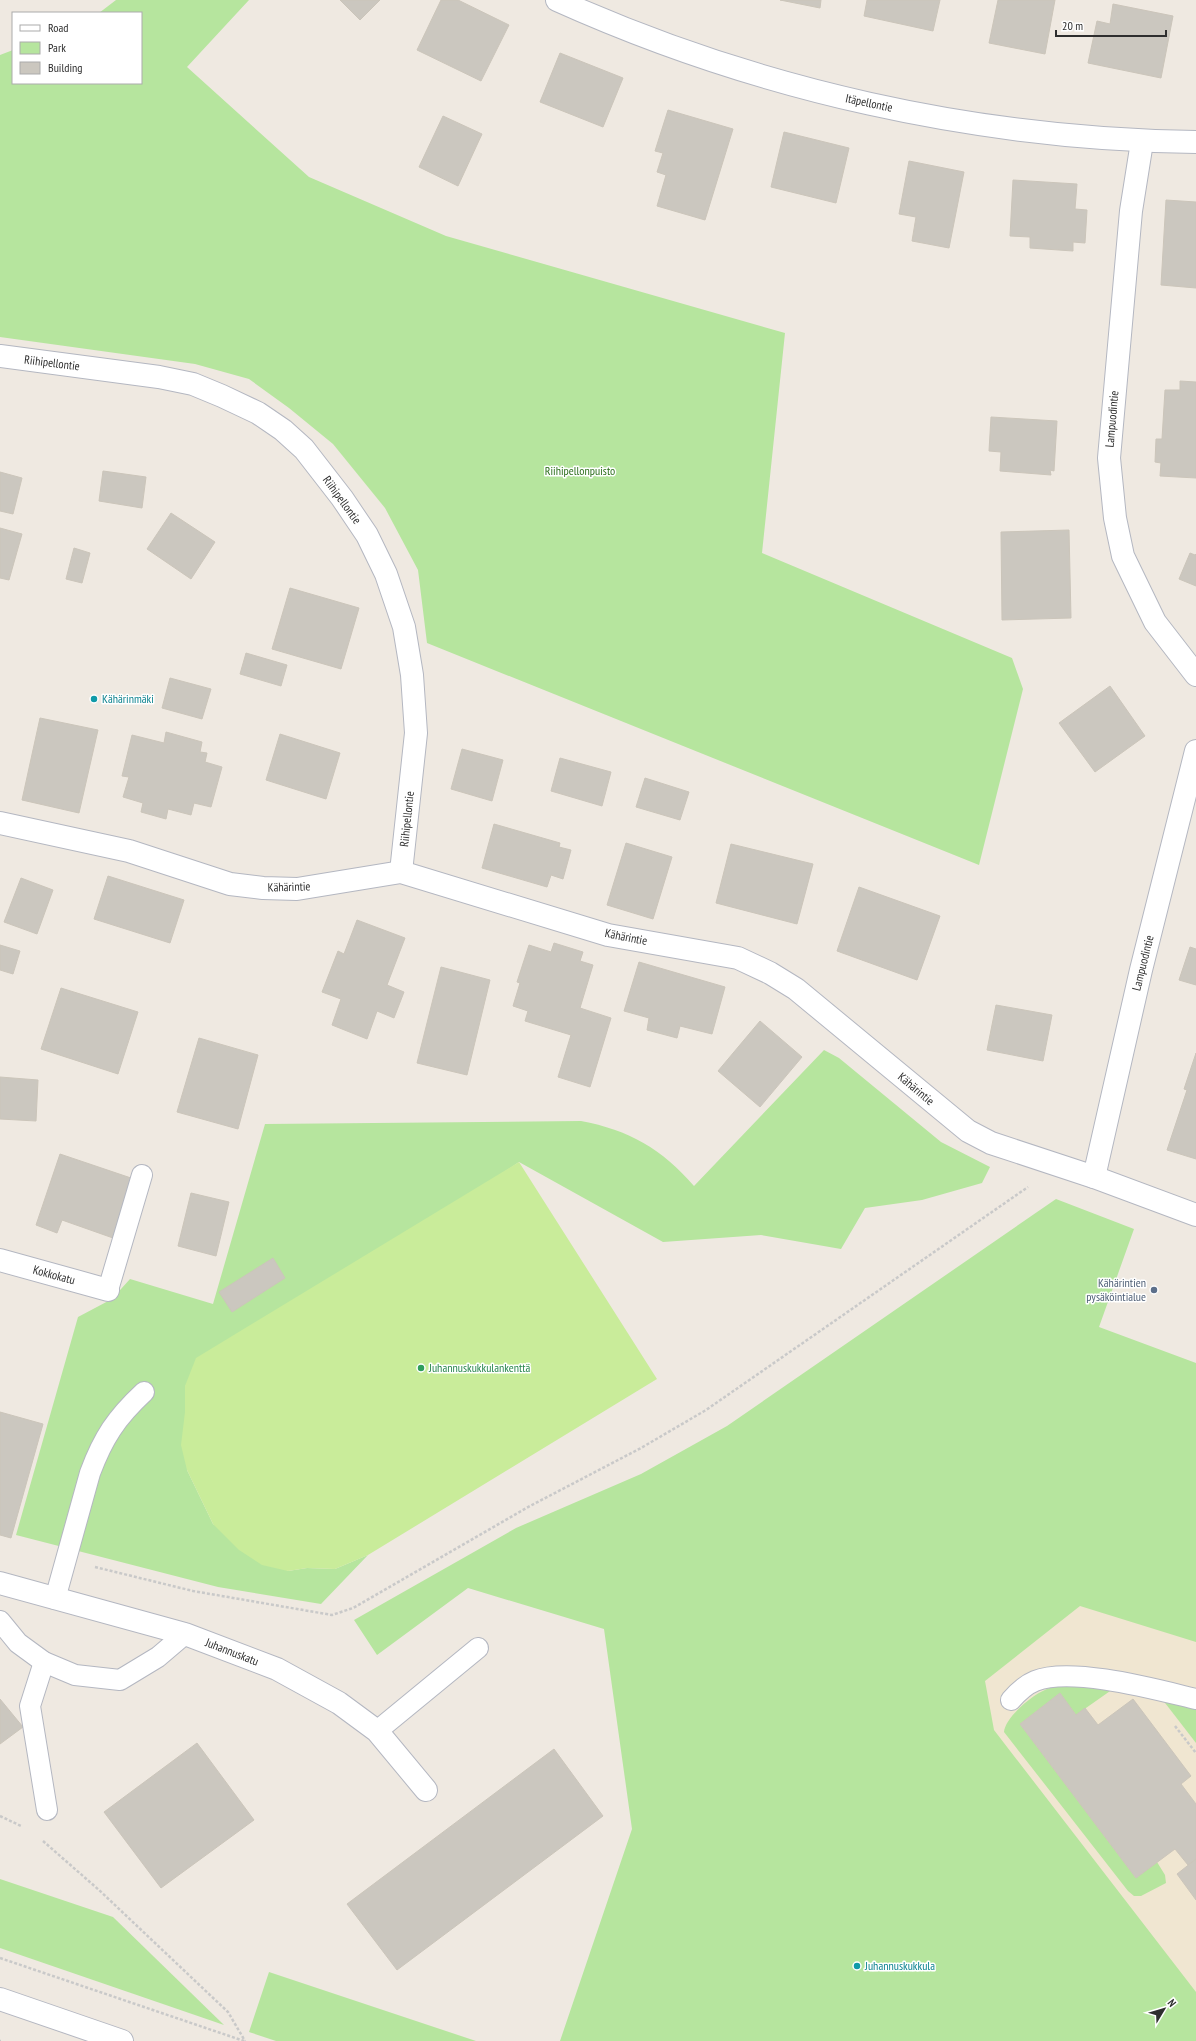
<svg xmlns="http://www.w3.org/2000/svg" width="1196" height="2041" font-family="'PT Sans Narrow',sans-serif">
<style>
.education{fill:#f0e6d1}
.green{fill:#b6e59e}
.pitch{fill:#c9ec9a}
.building{fill:#cbc7bf;stroke:#cbc5ba}
.lines{fill:none;stroke-linecap:round;stroke-linejoin:round}
.service-casing{stroke:#b4b7c1;stroke-width:22}
.minor-casing{stroke:#b4b7c1;stroke-width:24}
.secondary-casing{stroke:#b4b7c1;stroke-width:24}
.path{stroke:#c9c9c9;stroke-width:2.5;stroke-dasharray:3 2;stroke-linecap:butt}
.service{stroke:#fff;stroke-width:20}
.minor{stroke:#fff;stroke-width:22}
.secondary{stroke:#fff;stroke-width:22}
.culture-dot{fill:#0f9aa8;stroke:#fff;stroke-width:1.5}
.service-dot{fill:#5c6f8a;stroke:#fff;stroke-width:1.5}
.leisure-dot{fill:#2e9e5b;stroke:#fff;stroke-width:1.5}
.labels{text-anchor:middle;stroke-width:3;stroke-linejoin:round;paint-order:stroke}
.street-label{font-size:12px;fill:#2e2e2e;stroke:#fff}
.park-label{font-size:12px;fill:#2c6e1b;stroke:#fff}
.culture-label{font-size:12px;fill:#0d838f;stroke:#fff;text-anchor:start}
.service-label{font-size:12px;fill:#4e5e75;stroke:#fff;text-anchor:end}
.leisure-label{font-size:12px;fill:#27864d;stroke:#fff;text-anchor:start}
</style>
<rect width="100%" height="100%" fill="#efe9e1"/>
<polygon class="education" points="1091,1586 1196,1592 1196,2041 939,1700"/>
<g class="green">
<polygon points="116,0 249,0 187,67 309,177 446,236 785,333 762,553 1012,658 1023,689 979,865 427,643 418,570 385,508 333,444 289,408 249,379 195,364 0,337 0,55 13,50 13,83 141,83 141,13 99,13"/>
<path d="M824,1050L839,1058L941,1142L990,1167L982,1183L922,1200L865,1208L841,1249L761,1235L663,1242L519,1162L185,1386L187,1470L213,1524L288,1571L307,1568L335,1569L368,1555L321,1604L218,1587L16,1535L78,1317L112,1299L130,1279L213,1304L265,1124L581,1121C629,1130 662,1149 694,1186Z"/>
<polygon points="1056,1199 1134,1229 1099,1327 1196,1363 1196,1642 1080,1606 985,1681 994,1730 1196,1992 1196,2041 560,2041 632,1829 604,1629 468,1588 377,1655 354,1620 516,1528 641,1474 727,1426"/>
<path d="M1075,1685L1113,1689L1076,1715L1060,1693L1020,1724L1136,1878L1157,1862L1165,1875L1166,1883L1141,1896H1134L1128,1891L1004,1732C1005,1717 1035,1692 1050,1688C1058,1685 1067,1686 1075,1685Z"/>
<polygon points="1162,1699 1196,1707 1196,1743"/>
<polygon points="0,1879 113,1917 224,2025 0,1948"/>
<polygon points="269,1972 476,2041 276,2041 249,2032"/>
</g>
<polygon class="pitch" points="519,1162 657,1379 368,1555 335,1569 307,1568 288,1571 262,1565 239,1550 213,1524 187,1470 181,1445 185,1412 185,1386 196,1358"/>
<g class="building">
<polygon points="340,0 380,0 360,20"/>
<polygon points="441,0 458,0 509,25 481,81 417,50"/>
<polygon points="780,0 821,0 820,8"/>
<polygon points="867,0 940,0 933,31 864,16"/>
<polygon points="998,0 1055,0 1045,54 989,43"/>
<polygon points="1113,4 1173,16 1161,78 1088,63 1097,21 1110,24"/>
<polygon points="560,53 623,78 603,127 540,102"/>
<polygon points="668,110 733,129 705,220 657,206 666,175 657,172 663,153 655,151"/>
<polygon points="443,116 482,134 458,186 419,167"/>
<polygon points="784,132 849,148 836,203 771,187"/>
<polygon points="909,161 964,172 949,248 912,241 916,217 899,214"/>
<polygon points="1013,180 1077,184 1075,209 1087,210 1085,243 1073,242 1073,251 1030,248 1030,237 1010,236"/>
<polygon points="1166,200 1196,202 1196,288 1161,285"/>
<polygon points="1180,381 1196,382 1196,478 1160,476 1161,463 1155,462 1156,439 1162,439 1165,390 1180,390"/>
<polygon points="991,417 1057,421 1054,471 1050,470 1051,475 1000,471 1001,452 989,451"/>
<polygon points="103,471 146,477 142,508 99,501"/>
<polygon points="0,472 22,478 13,514 0,511"/>
<polygon points="171,513 215,542 191,579 147,549"/>
<polygon points="0,528 22,534 9,580 0,578"/>
<polygon points="1069,530 1071,618 1002,620 1001,532"/>
<polygon points="74,548 90,553 82,583 66,579"/>
<polygon points="1190,553 1195,555 1196,554 1196,586 1179,579"/>
<polygon points="290,588 359,608 341,669 272,649"/>
<polygon points="246,653 287,665 281,686 240,674"/>
<polygon points="170,678 211,689 202,719 162,708"/>
<polygon points="1110,686 1145,736 1095,772 1059,723"/>
<polygon points="40,718 98,730 79,813 22,800"/>
<polygon points="166,732 202,742 200,752 207,753 205,762 222,767 211,807 194,803 191,815 168,809 166,819 141,812 143,803 123,797 129,777 122,776 132,735 164,743"/>
<polygon points="280,734 340,753 326,799 266,780"/>
<polygon points="462,749 503,760 492,801 451,789"/>
<polygon points="560,758 611,772 602,806 551,791"/>
<polygon points="645,778 689,792 680,820 636,807"/>
<polygon points="494,824 560,843 559,847 571,850 563,879 551,875 547,887 482,868"/>
<polygon points="626,843 672,857 653,919 607,905"/>
<polygon points="731,844 813,864 797,924 716,903"/>
<polygon points="108,876 184,900 170,943 94,919"/>
<polygon points="21,878 53,890 37,934 4,922"/>
<polygon points="859,887 940,916 917,980 837,951"/>
<polygon points="357,920 405,938 387,985 404,992 394,1018 377,1011 367,1039 332,1025 341,999 322,992 338,951 344,954"/>
<polygon points="554,943 583,952 580,961 593,965 580,1008 611,1018 590,1087 558,1077 571,1035 525,1021 528,1011 513,1006 520,983 517,982 529,945 551,952"/>
<polygon points="0,945 20,951 13,974 0,970"/>
<polygon points="1190,947 1196,949 1196,985 1179,980"/>
<polygon points="639,962 725,987 712,1034 680,1026 677,1038 647,1030 649,1018 624,1011"/>
<polygon points="441,967 490,980 467,1075 417,1063"/>
<polygon points="61,988 138,1012 118,1074 41,1049"/>
<polygon points="996,1005 1052,1015 1043,1061 987,1050"/>
<polygon points="760,1021 802,1057 760,1107 718,1071"/>
<polygon points="199,1038 258,1055 238,1129 177,1112"/>
<polygon points="1196,1053 1196,1159 1167,1150 1187,1090 1184,1089"/>
<polygon points="0,1077 38,1080 36,1121 0,1119"/>
<polygon points="60,1154 134,1179 113,1238 62,1220 57,1233 36,1225"/>
<polygon points="191,1193 229,1202 216,1256 178,1246"/>
<polygon points="273,1258 285,1278 232,1312 219,1292"/>
<polygon points="0,1412 43,1424 11,1538 0,1535"/>
<polygon points="1060,1693 1076,1715 1085,1708 1098,1725 1133,1699 1191,1776 1181,1784 1196,1804 1196,1859 1188,1865 1175,1849 1136,1878 1020,1724"/>
<polygon points="0,1699 23,1727 0,1744"/>
<polygon points="197,1743 254,1820 161,1888 104,1812"/>
<polygon points="554,1749 603,1816 397,1970 347,1904"/>
<polygon points="1196,1859 1196,1900 1177,1874"/>
</g>
<g class="lines">
<defs>
<g id="service">
<polyline points="108,1290 142,1175"/>
<path d="M55,1599L90,1473C103,1438 116,1418 144,1392"/>
<polyline points="0,1621 18,1643 44,1662 75,1675 120,1680 158,1657 185,1634"/>
<polyline points="44,1662 30,1706 47,1810"/>
<path d="M1011,1700C1018,1692 1025,1685 1035,1681C1071,1666 1158,1690 1196,1699"/>
<polyline points="377,1731 478,1648"/>
</g>
<g id="minor">
<path d="M557,0C757,90 976,139 1196,142"/>
<polyline points="1142,142 1131,211 1109,458 1115,518 1123,556 1155,622 1196,675"/>
<polyline points="0,356 159,377 193,384 222,396 258,413 283,430 304,449 342,498 367,535 386,574 404,627 412,675 416,733 401,872"/>
<polyline points="0,823 129,851 230,884 263,888 297,889 401,872 608,935 738,958 770,973 796,989 968,1131 991,1143 1094,1177 1196,1215"/>
<polyline points="1094,1177 1141,970 1196,751"/>
<polyline points="0,1260 108,1290"/>
<polyline points="0,1583 185,1634 277,1669 339,1703 377,1731 426,1790"/>
</g>
<polyline id="secondary" points="0,1999 122,2041"/>
</defs>
<use href="#service" class="service-casing"/>
<use href="#minor" class="minor-casing"/>
<use href="#secondary" class="secondary-casing"/>
<g class="path">
<polyline points="95,1567 193,1591 332,1615 353,1608 530,1506 641,1448 706,1410 1028,1187"/>
<polyline points="1175,1726 1196,1753"/>
<polyline points="0,1816 21,1826"/>
<polyline points="43,1841 99,1890 228,2012 245,2041"/>
<polyline points="0,1958 244,2041"/>
<polyline points="0,2041 1,2041"/>
</g>
<use href="#service" class="service"/>
<use href="#minor" class="minor"/>
<use href="#secondary" class="secondary"/>
</g>
<g class="culture-dot">
<circle cx="94" cy="699" r="4"/>
<circle cx="857" cy="1966" r="4"/>
</g>
<circle class="service-dot" cx="1154" cy="1290" r="4"/>
<circle class="leisure-dot" cx="421" cy="1368" r="4"/>
<g class="labels">
<g class="street-label">
<text transform="translate(869 103) rotate(12)" y="4">Itäpellontie</text>
<text transform="translate(52 363) rotate(7)" y="4">Riihipellontie</text>
<text transform="translate(1112 419) rotate(-85)" y="4">Lampuodintie</text>
<text transform="translate(342 500) rotate(54)" y="4">Riihipellontie</text>
<text transform="translate(407 819) rotate(-84)" y="4">Riihipellontie</text>
<text transform="translate(289 887) rotate(-2)" y="4">Kähärintie</text>
<text transform="translate(626 937) rotate(11)" y="4">Kähärintie</text>
<text transform="translate(1143 963) rotate(-76)" y="4">Lampuodintie</text>
<text transform="translate(916 1089) rotate(40)" y="4">Kähärintie</text>
<text transform="translate(54 1275) rotate(15)" y="4">Kokkokatu</text>
<text transform="translate(232 1652) rotate(21)" y="4">Juhannuskatu</text>
</g>
<g class="park-label">
<text x="580" y="475">Riihipellonpuisto</text>
</g>
<g class="culture-label">
<text x="102" y="703">Kähärinmäki</text>
<text x="865" y="1970">Juhannuskukkula</text>
</g>
<g class="service-label">
<text x="1146" y="1287">Kähärintien<tspan x="1146" dy="14">pysäköintialue</tspan></text>
</g>
<g class="leisure-label">
<text x="429" y="1372">Juhannuskukkulankenttä</text>
</g>
</g>
<rect x="12" y="12" width="130" height="72" fill="#ffffff" stroke="#ababab"/>
<rect x="20" y="25" width="20" height="6" fill="#ffffff" stroke="#ababab"/>
<text x="48" y="32" font-size="12" fill="#2e2e2e">Road</text>
<rect x="20" y="42" width="20" height="12" fill="#b6e59e" stroke="#ababab"/>
<text x="48" y="52" font-size="12" fill="#2e2e2e">Park</text>
<rect x="20" y="62" width="20" height="12" fill="#cbc7bf" stroke="#ababab"/>
<text x="48" y="72" font-size="12" fill="#2e2e2e">Building</text>
<g transform="translate(1164 2009) rotate(52)" stroke="#ffffff" stroke-width="3" paint-order="stroke">
<path d="M0-3L7 15L0 10L-7 15Z" fill="#2e2e2e"/>
<text y="-6" font-size="11" font-weight="bold" text-anchor="middle" fill="#2e2e2e">N</text>
</g>
<path d="M1056 30v6h110v-6" fill="none" stroke="#2e2e2e" stroke-width="2"/>
<text x="1062" y="30" font-size="12" fill="#2e2e2e" stroke="#ffffff" stroke-width="3" paint-order="stroke">20 m</text>
</svg>
